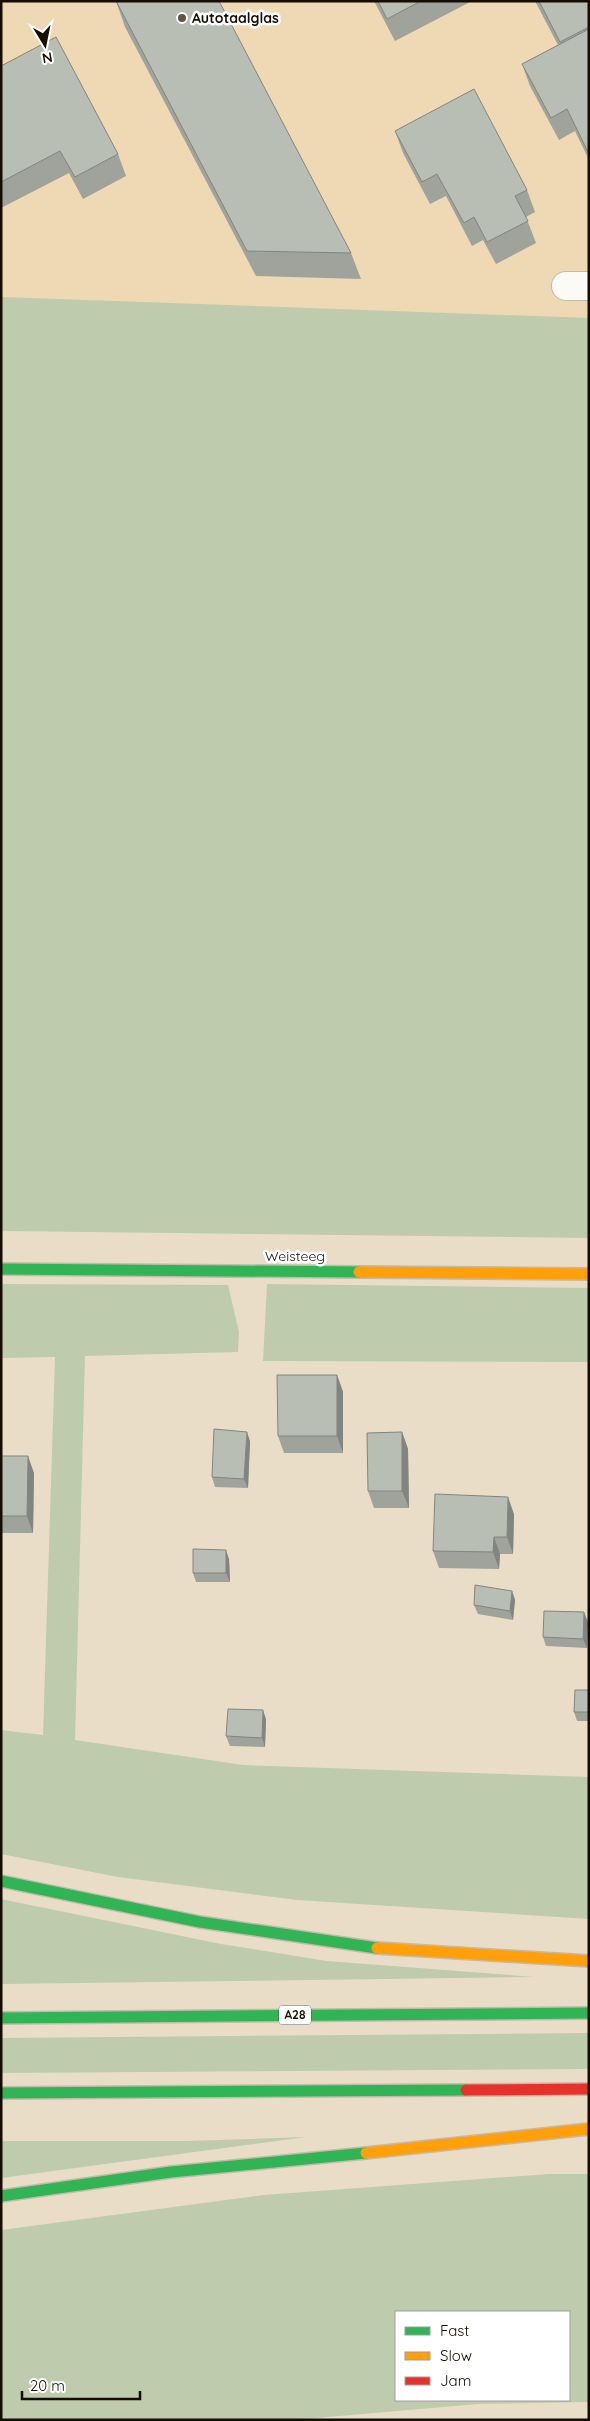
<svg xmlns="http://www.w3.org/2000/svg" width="590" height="2421" font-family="Quicksand,sans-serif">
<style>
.built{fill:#eed9b4}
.green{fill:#bfcbad;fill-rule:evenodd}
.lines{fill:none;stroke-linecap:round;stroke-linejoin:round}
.street-casing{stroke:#c4baa9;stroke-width:30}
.fast-casing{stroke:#c4baa9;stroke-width:14}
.slow-casing{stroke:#c4baa9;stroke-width:14}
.jam-casing{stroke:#c4baa9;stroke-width:14}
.street{stroke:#fcfaf7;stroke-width:28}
.fast{stroke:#30b455;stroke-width:11}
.slow{stroke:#ff9f0a;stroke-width:11}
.jam{stroke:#e5322d;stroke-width:11}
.wall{fill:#9fa39c}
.shaded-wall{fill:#82857f}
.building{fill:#b9beb5;stroke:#82857f}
.poi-dot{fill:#605647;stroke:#fff;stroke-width:2}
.labels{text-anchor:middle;stroke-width:5;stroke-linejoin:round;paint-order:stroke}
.shield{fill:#fff;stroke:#5b564e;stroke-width:1}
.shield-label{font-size:12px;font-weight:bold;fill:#150d02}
.poi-label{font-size:14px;font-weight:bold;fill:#150d02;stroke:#fff;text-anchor:start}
.street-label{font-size:14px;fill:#150d02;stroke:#fff}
</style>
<rect width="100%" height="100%" fill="#eaddc7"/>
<polygon class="built" points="1,1 589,1 589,365 1,348"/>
<g class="green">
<polygon points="1,297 589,318 589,1238 1,1231"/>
<polygon points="1,1284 228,1285 239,1332 238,1352 85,1356 75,1740 243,1765 589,1777 589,1919 297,1900 118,1877 1,1854 1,1730 43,1735 55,1357 1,1358"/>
<polygon points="267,1284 589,1288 589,1362 263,1361"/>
<polygon points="1,1899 221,1944 327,1961 535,1977 1,1984"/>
<polygon points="589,2033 589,2069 1,2073 1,2038"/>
<polygon points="306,2137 1,2178 1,2141 187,2141"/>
<path d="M549,2174H589V2402L478,2404L293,2420H1V2230L264,2195ZM569,2312V2400H396V2312Z"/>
</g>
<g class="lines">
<defs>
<polyline id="street" points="566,286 589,286"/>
<g id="fast">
<polyline points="1,1269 359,1272"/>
<polyline points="1,1881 200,1922 377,1948"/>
<polyline points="1,2018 589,2013"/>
<polyline points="1,2093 466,2090"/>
<polyline points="1,2196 171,2172 366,2153"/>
</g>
<g id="slow">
<polyline points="359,1272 589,1274"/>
<polyline points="377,1948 589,1961"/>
<polyline points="366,2153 589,2129"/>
</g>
<polyline id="jam" points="466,2090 589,2089"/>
</defs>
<use href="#street" class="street-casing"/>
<use href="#fast" class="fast-casing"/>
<use href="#slow" class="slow-casing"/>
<use href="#jam" class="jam-casing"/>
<use href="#street" class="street"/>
<use href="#fast" class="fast"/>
<use href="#slow" class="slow"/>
<use href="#jam" class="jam"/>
</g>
<g class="wall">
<polygon points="116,1 351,253 361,279 256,276 125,27"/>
<polygon points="374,1 472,1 395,41"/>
<polygon points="535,1 589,1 589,160 575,131 559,140 530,86 522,64 558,45"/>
<polygon points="1,66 118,154 126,176 83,199 69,173 1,208"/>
<polygon points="395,131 527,190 535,212 526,217 536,243 496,264 483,240 472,246 446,196 430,204 403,153"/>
<polygon points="337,1375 343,1392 343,1453 284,1453 278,1436"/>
<polygon points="402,1432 408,1449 409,1508 374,1508 368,1491"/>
<polygon points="250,1441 248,1488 215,1487 212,1477"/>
<polygon points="1,1456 34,1473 33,1533 1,1533"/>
<polygon points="514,1514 513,1554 500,1554 499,1569 439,1568 433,1551"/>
<polygon points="229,1559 230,1582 196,1582 193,1573"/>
<polygon points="512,1591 515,1600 513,1620 478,1614 474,1605"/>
<polygon points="588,1622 587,1648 546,1646 543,1637"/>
<polygon points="589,1690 589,1721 577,1721 574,1712"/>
<polygon points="266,1719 265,1747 230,1746 226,1736"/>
</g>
<g class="shaded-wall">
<polygon points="337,1375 343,1392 343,1453 337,1436"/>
<polygon points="247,1432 250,1441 248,1488 244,1479"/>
<polygon points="402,1432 408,1449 409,1508 402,1491"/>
<polygon points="28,1456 34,1473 33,1533 27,1516"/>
<polygon points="508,1497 514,1514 513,1554 507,1537"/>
<polygon points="494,1537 500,1554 499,1569 493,1552"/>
<polygon points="226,1550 229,1559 230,1582 226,1573"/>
<polygon points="512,1591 515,1600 513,1620 510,1611"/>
<polygon points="584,1612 588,1622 587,1648 583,1639"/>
<polygon points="263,1710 266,1719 265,1747 262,1738"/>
</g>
<g class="building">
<polygon points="116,1 219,1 351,253 247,251"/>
<polygon points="378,1 421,1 387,19"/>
<polygon points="539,1 589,1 589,27 560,42"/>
<polygon points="589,29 589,154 567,109 551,118 522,64"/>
<polygon points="56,37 118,154 75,177 60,151 1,182 1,66"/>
<polygon points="474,89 527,190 515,196 528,221 487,242 474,217 464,223 437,174 422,182 395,131"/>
<polygon points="277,1375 337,1375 337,1436 278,1436"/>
<polygon points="214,1429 247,1432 244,1479 212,1477"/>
<polygon points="402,1432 402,1491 368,1491 367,1433"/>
<polygon points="1,1456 28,1456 27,1516 1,1516"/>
<polygon points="435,1494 508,1497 507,1537 494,1537 493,1552 433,1551"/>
<polygon points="193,1549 226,1550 226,1573 193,1573"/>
<polygon points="475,1585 512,1591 510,1611 474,1605"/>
<polygon points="544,1611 584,1612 583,1639 543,1637"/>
<polygon points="575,1690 589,1690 589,1712 574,1712"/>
<polygon points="228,1709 263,1710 262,1738 226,1736"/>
</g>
<circle class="poi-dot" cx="182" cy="18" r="5"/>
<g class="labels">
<rect class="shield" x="279" y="2005.5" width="32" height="19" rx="4"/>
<g class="shield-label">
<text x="295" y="2019">A28</text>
</g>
<g class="poi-label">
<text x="192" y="23">Autotaalglas</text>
</g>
<g class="street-label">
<text x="295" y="1261">Weisteeg</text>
</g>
</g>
<rect width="590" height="2421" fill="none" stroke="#150d02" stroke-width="5"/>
<rect x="395" y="2311" width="175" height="90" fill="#ffffff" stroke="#a19e9a"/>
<rect x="405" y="2327" width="25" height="8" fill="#30b455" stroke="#a19e9a"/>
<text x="440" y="2336" font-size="15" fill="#150d02">Fast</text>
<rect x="405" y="2352" width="25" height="8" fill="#ff9f0a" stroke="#a19e9a"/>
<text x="440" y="2361" font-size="15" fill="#150d02">Slow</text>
<rect x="405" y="2377" width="25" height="8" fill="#e5322d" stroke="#a19e9a"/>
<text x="440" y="2386" font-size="15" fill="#150d02">Jam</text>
<g transform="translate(45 45) rotate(170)" stroke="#ffffff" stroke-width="4" paint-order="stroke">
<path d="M0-4L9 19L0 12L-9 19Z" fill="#150d02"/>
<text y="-8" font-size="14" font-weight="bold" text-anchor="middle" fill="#150d02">N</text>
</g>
<path d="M22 2391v8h118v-8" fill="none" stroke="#150d02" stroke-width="2.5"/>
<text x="30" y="2391" font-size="15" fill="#150d02" stroke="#ffffff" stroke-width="4" paint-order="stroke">20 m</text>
</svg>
